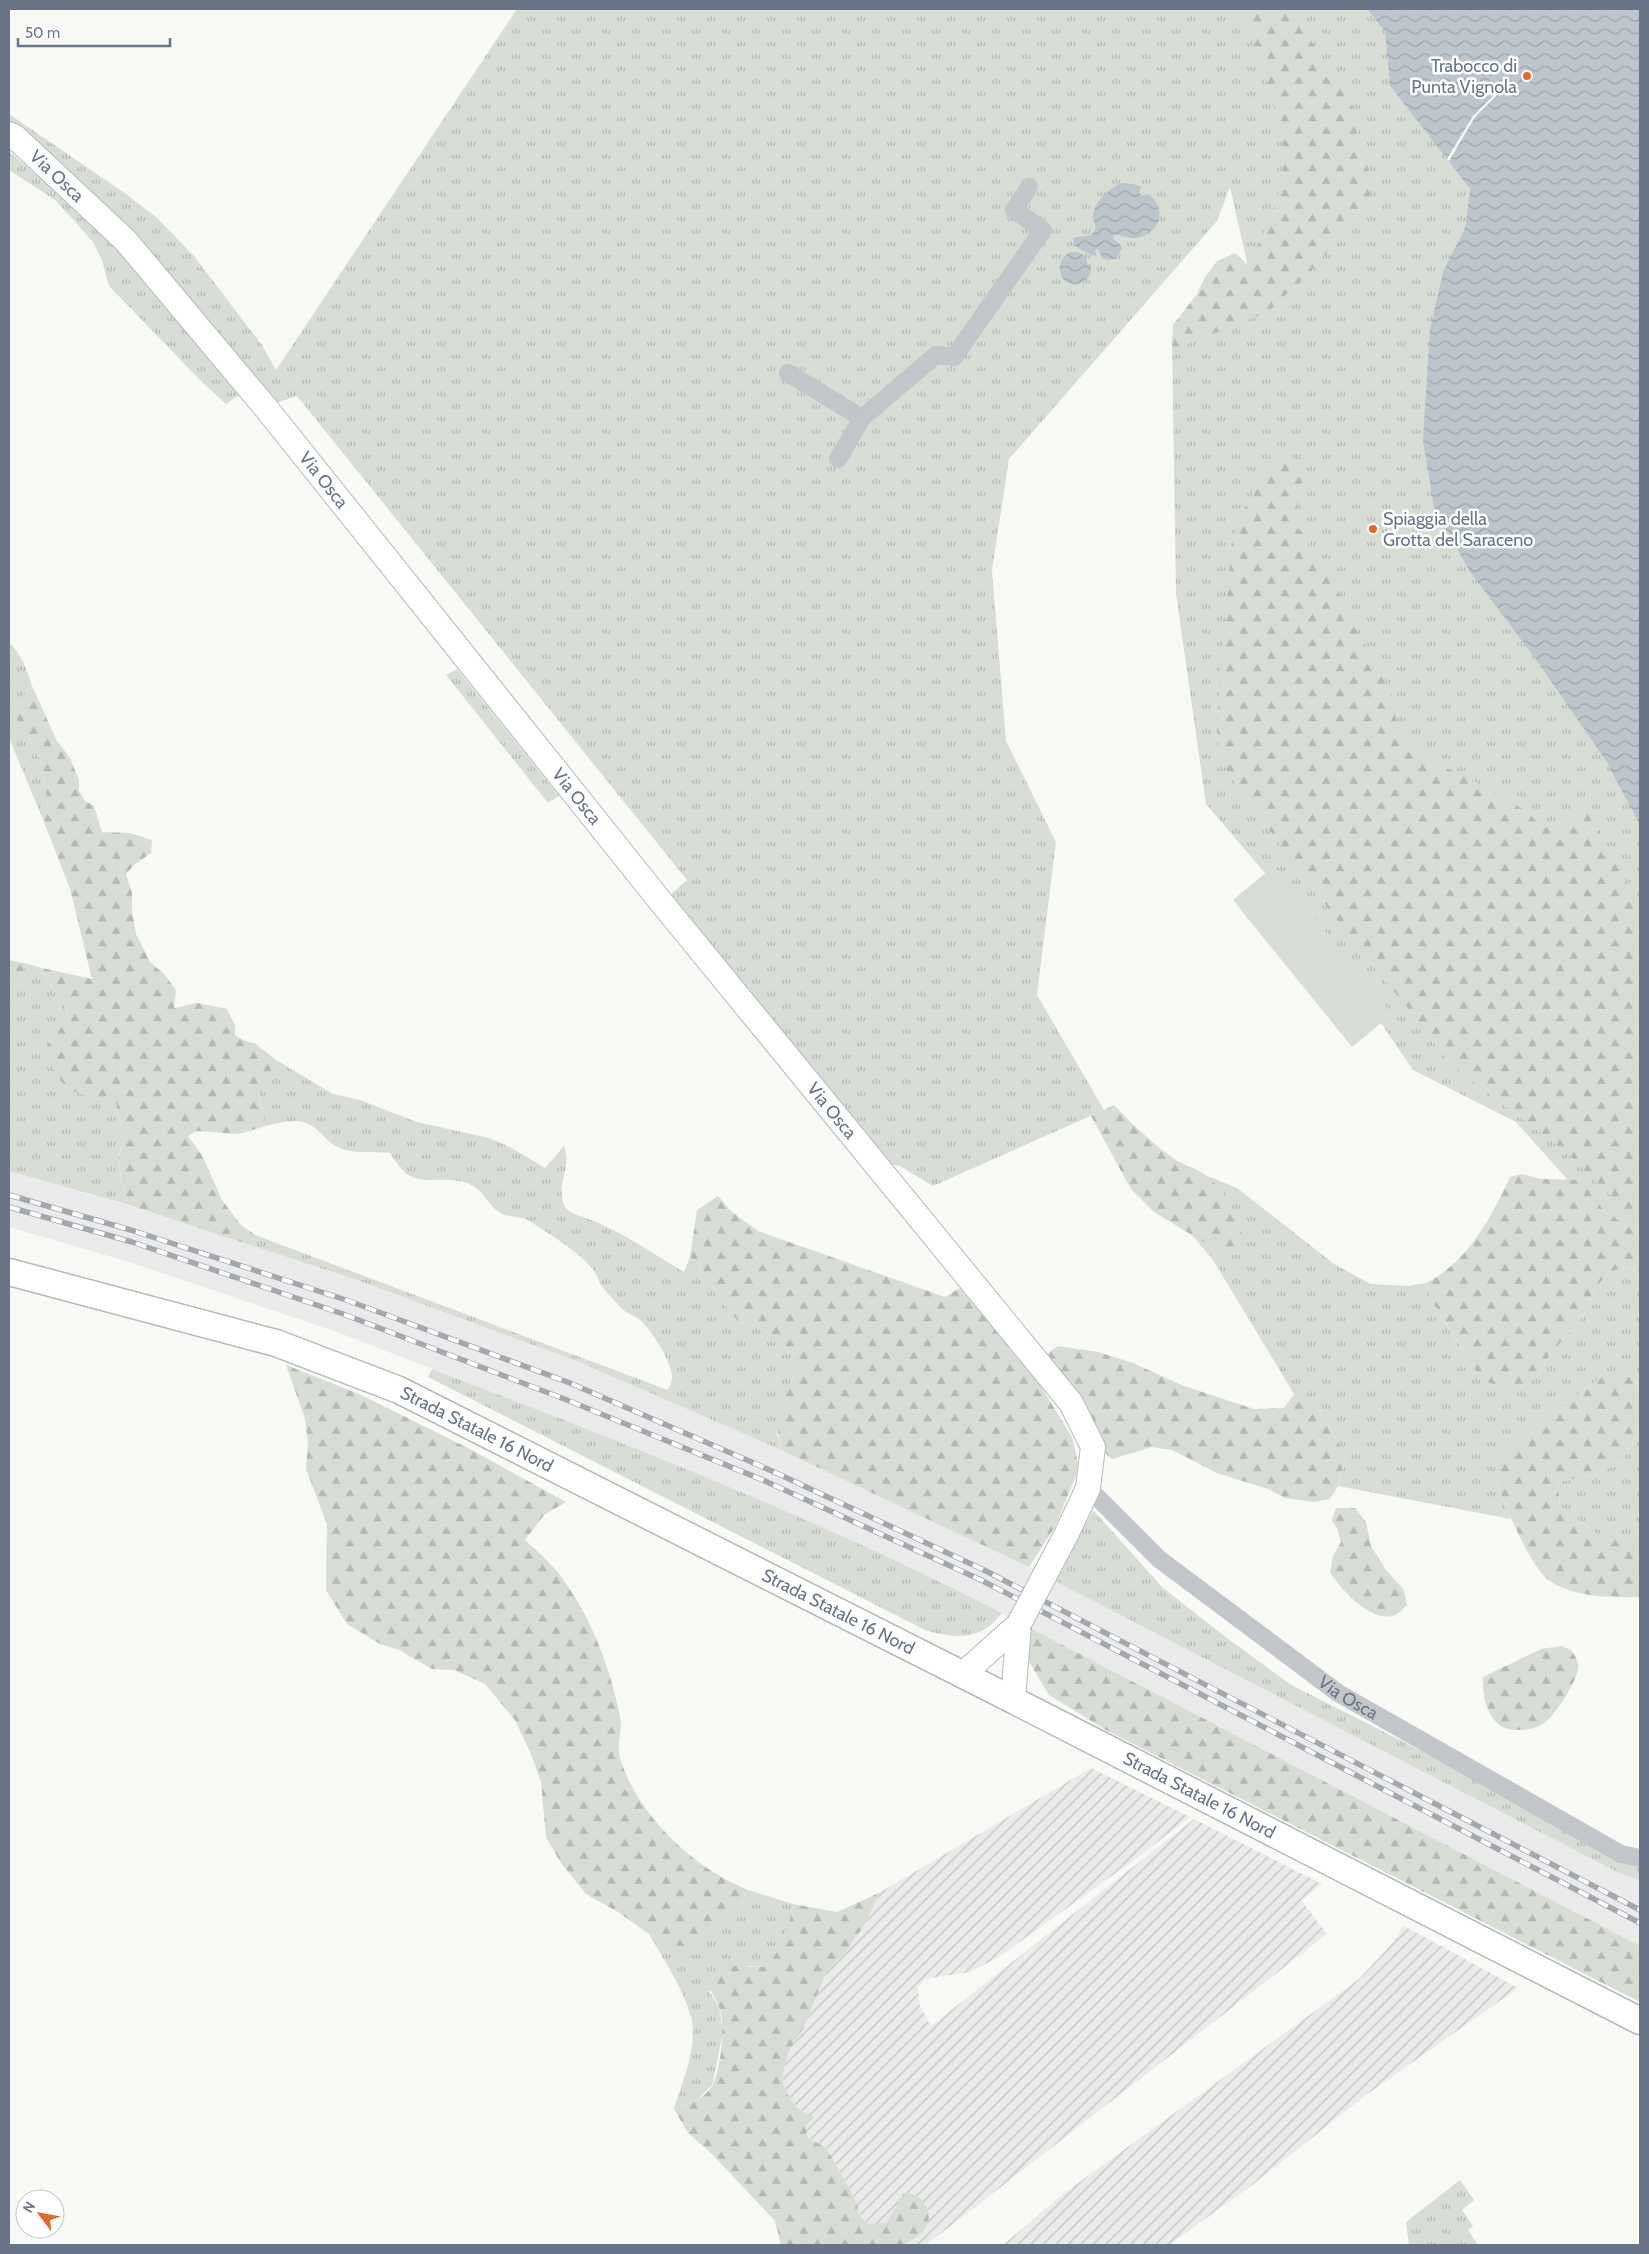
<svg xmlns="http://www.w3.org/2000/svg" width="1649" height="2254" font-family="Cabin,sans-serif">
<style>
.built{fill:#e9eae9}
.industrial{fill:url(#industrial-furrows)}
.grass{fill:url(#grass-tufts)}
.forest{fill:url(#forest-firs)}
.garden{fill:#d7ddd5}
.water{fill:url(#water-waves)}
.pier{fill:#f8f8f5}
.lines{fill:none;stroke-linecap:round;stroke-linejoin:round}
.secondary-casing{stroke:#b6bac0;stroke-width:26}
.primary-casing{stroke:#b5b9bd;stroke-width:29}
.street{stroke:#c2c5c9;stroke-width:18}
.secondary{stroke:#fff;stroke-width:24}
.primary{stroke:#fff;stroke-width:26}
.rail-casing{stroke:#a3a8af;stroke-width:5.5}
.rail{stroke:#fff;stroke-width:4;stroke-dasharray:11;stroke-linecap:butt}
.secondary-bridge-casing{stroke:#b6bac0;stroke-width:26;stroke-linecap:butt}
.secondary-bridge{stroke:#fff;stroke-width:24}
.poi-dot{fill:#df6a2f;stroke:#fff;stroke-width:2}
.labels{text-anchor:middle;stroke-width:5;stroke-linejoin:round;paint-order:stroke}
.poi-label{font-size:18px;fill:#687586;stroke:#fff;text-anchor:end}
.street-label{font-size:18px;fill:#687586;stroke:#fff}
</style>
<defs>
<pattern id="industrial-furrows" width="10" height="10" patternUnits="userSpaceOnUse" patternTransform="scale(1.25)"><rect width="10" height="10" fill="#e9eae9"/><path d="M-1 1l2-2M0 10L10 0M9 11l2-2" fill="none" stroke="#c1c2c2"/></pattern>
<pattern id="grass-tufts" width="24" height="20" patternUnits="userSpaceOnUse" patternTransform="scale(1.25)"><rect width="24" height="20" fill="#d7ddd5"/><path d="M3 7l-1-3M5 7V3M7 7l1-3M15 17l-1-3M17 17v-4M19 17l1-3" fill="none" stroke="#b2b8b2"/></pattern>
<pattern id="forest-firs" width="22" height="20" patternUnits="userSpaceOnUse" patternTransform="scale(1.25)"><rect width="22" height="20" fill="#d7ddd5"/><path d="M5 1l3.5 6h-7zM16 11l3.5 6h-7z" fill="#b2b8b2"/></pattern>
<pattern id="water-waves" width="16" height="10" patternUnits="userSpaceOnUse" patternTransform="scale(1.25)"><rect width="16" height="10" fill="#bcc5cb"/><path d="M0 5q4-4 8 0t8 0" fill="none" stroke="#9da5aa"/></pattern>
</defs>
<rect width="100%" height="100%" fill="#f8f8f5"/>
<polygon class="built" points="9,1171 140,1209 357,1280 579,1362 781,1450 995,1549 1619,1873 1640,1880 1640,1946 972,1598 559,1418 337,1332 126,1261 9,1227"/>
<g class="industrial">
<polygon points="1091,1768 1190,1817 1141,1855 999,1957 970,1972 925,1979 918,1988 920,2006 931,2026 1194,1819 1322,1884 1301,1900 1327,1934 926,2245 907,2245 907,2244 917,2237 904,2193 886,2224 869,2224 860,2216 855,2198 826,2148 807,2137 806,2126 813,2117 800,2110 790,2100 783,2083 784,2067 790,2049 803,2029 826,1973 842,1957 866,1923 879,1893"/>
<polygon points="1404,1926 1518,1988 1366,2095 1251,2186 1169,2245 1003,2245 1063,2194 1359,1979 1390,1946"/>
</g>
<g class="grass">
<path d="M517,9H1367L1385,32L1390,86L1470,189L1465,228L1606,761L1640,815V1246L1594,1209L1516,1122L1413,1070L1335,955L1206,804L1176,594L1172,337L1250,276L1230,187L1217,221L1009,459L992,570L1006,741L1056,842L1037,995L1104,1110L933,1186L900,1166L890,1164L670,895L687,880L297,396L273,404C216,333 160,261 96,196C70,169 39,146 9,123V114L126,194L157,218L194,256L262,345L276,370Z"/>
<polygon points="9,151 100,230 141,271 239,395 226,404 198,378 109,286 102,260 93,242 77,224 55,200 9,170"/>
<path d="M9,642C21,655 27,668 32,686L15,705L24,734L29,738L40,759L48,804L44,822L9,738Z"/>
<polygon points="457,669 559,796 548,803 446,675"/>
<path d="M28,964L42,968C57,1011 88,998 45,1048L104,1099L116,1103L124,1137L119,1156L121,1182L129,1205L9,1171V987L13,985Z"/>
<path d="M276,1060L333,1094L360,1100L417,1122L489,1138L510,1147L545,1168L564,1146C572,1169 557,1180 563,1202C565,1212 577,1215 586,1218C621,1231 652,1253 684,1272L690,1257L699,1264L723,1303L739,1322L751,1324L770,1334L781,1346L798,1356L799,1365L791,1381L777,1433L781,1450L579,1362L357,1280L253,1246L255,1235L668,1390C669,1387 671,1383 672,1379C674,1365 651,1329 640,1320C634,1315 627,1314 621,1308C615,1301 607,1293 601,1285C598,1279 596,1273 592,1268C576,1250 551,1235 531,1222C521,1215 509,1219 499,1212C488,1205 484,1192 473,1186C452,1174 424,1185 410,1176C402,1172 395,1160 390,1153C372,1151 352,1155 336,1146C327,1142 321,1131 312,1126C298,1117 281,1122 266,1126L259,1098L260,1089Z"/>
<polygon points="1205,1175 1237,1188 1334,1264 1371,1284 1407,1286 1426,1283 1431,1300 1467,1357 1537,1377 1549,1356 1583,1316 1596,1286 1613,1270 1630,1268 1640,1274 1640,1393 1634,1377 1602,1377 1571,1400 1493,1476 1511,1519 1338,1486 1346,1455 1320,1412 1309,1399 1294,1394 1213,1260 1192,1235 1213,1248 1215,1185"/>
<path d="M432,1369C625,1443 819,1519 1002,1613C981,1641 955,1639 925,1630L428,1377Z"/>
<polygon points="1640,1430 1640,1530 1633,1534 1597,1534 1560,1506 1558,1482 1593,1475 1621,1462"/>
<polygon points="1093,1510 1163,1588 1223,1635 1291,1685 1640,1861 1640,1880 1619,1873 1055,1581"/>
<path d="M748,1890L793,1904C788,1930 783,1947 766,1967L748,1966L709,1991L719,2007L723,2033L712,2085L697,2100L674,2109C682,2084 697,2047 692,2021C685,1991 664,1960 649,1934L681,1947L705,1934L712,1925L741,1905Z"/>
<polygon points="1460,2180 1474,2200 1462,2210 1473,2226 1468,2230 1478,2245 1409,2245 1406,2222"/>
</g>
<g class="forest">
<path d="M1230,9H1305L1307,35L1351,101L1357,132L1368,168L1371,204L1306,276L1268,312L1172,350L1173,325L1197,294L1205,277L1217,261L1235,253L1247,264C1268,228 1290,181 1282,138C1279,122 1273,106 1269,90C1263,71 1259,50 1249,33C1244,24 1237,17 1230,9Z"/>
<path d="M1287,457L1303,459L1305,468L1294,525L1304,533L1310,551L1335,584L1357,631L1384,678L1393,698L1396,720L1405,742L1430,762L1459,773L1528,812C1551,841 1564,827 1586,807L1640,908V1225L1566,1152L1469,1079L1446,1059L1407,1007L1357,947L1228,774L1219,751L1217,729L1220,675L1232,541L1243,511L1259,483Z"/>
<path d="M32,686L57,741L70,758L79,780V791L85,801L94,806L102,832L130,833L152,840L151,853L134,865L126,874L132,893V909L136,934L150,962L164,974L176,990L174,1008L197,1003L227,1009L235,1025V1035L243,1040L256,1044L276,1060L261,1089L259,1098L266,1126L239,1134L196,1131L188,1136L202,1155L222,1200L240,1224L255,1235L253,1246L129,1205L121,1182L119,1156L124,1137L116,1103C73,1090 62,1098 45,1048C88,998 57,1011 42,968L92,979L70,889L44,822L48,804L40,759L29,738L24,734L15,714V705Z"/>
<polygon points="9,960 28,964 13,985 9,987"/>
<path d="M1114,1105C1131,1123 1150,1141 1170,1156C1180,1164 1193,1167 1204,1174C1226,1189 1239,1221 1245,1246L1238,1255L1226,1254L1213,1248L1154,1212L1131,1189L1091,1116Z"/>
<path d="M1522,1174L1541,1179L1583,1180L1590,1190L1594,1202L1627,1227L1640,1226V1274L1630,1268L1613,1270L1596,1286L1583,1316L1549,1356L1537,1377L1525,1386L1504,1389L1488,1382L1477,1372L1431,1300L1426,1283C1467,1263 1491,1218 1510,1177Z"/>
<path d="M718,1196L731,1211L758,1231L945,1297L960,1288L1037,1380L1072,1437L1079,1468L1056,1525L1029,1567L781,1450C777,1431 775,1414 784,1396C790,1382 799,1371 798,1356L781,1346L770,1334L751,1324L739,1322L723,1303L699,1264L690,1257L697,1210Z"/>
<polygon points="1058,1346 1098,1352 1133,1363 1184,1386 1254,1409 1284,1408 1294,1394 1309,1398 1320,1412 1346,1455 1338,1486 1330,1499 1314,1502 1285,1498 1268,1489 1217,1473 1172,1450 1152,1447 1112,1459 1106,1454 1096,1435 1044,1356"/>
<path d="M286,1365L359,1394L468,1448L566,1502L544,1515L525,1540C538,1552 552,1564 562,1578C591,1617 611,1669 620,1717C623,1730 616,1745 620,1758C634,1805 676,1850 718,1875C727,1881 738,1885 748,1890L741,1905L712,1925L705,1934L690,1945L681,1947L649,1934L618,1912L586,1894L561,1863L546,1837L541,1782L531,1754L515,1720L485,1684L454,1670L432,1669L399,1650L380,1644L347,1624L326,1590L327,1524L306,1469L308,1443L305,1419Z"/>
<path d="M1602,1377H1634L1640,1393V1430L1621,1462L1593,1475L1558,1482L1560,1506L1597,1534H1633L1640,1530V1597C1613,1598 1573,1597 1550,1581C1529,1567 1504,1501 1493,1476L1503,1450Z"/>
<path d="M1336,1508H1355L1366,1522L1371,1546L1386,1570L1404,1590L1407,1605C1404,1608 1399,1613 1395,1615C1372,1624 1341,1590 1330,1572L1333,1556L1341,1542L1337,1528L1332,1521Z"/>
<polygon points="1030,1628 1640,1946 1640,2002 1106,1730 1049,1695 1028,1660"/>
<path d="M1562,1646L1571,1650C1574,1654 1577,1659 1578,1664C1581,1676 1555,1716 1544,1723C1538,1728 1527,1730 1518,1730C1490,1731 1482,1701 1483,1677L1541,1649Z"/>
<path d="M879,1893L866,1923L842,1957L826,1973L803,2029L790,2049L784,2067L783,2083L790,2100L800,2110L814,2117L806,2126L807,2137L826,2148L855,2198L860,2216L869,2224L886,2223L904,2193C920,2192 934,2209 927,2225C924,2234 911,2241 903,2245H781L775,2221L712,2154L688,2133L674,2109C688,2104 706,2099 713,2084C721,2067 726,2024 719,2007C713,1990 709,1997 710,1975L730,1966L766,1967C783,1947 788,1930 793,1904L837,1912Z"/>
</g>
<polygon class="garden" points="1273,867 1392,1014 1352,1047 1233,900"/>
<g class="water">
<polygon points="1367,9 1640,9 1640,825 1606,761 1535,658 1470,572 1434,507 1423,440 1430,329 1443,272 1465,228 1470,189 1390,86 1385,32"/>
<path d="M1122,183L1133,184L1141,187L1139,193L1142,195L1149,194C1152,197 1155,200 1157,204C1166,220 1150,238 1134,238C1127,239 1121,234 1114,235L1113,239L1121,245L1122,249L1115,259L1107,260L1102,258L1098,249L1095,250L1097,256C1090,255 1078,249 1073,244L1074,238C1080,235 1089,238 1093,233C1099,228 1092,221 1093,215C1095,200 1110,188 1122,183Z"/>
<path d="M1071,252H1076L1086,256L1087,263L1091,265C1092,280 1080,288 1066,282C1056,272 1058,258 1071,252Z"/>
</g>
<polygon class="pier" points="1506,83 1507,85 1475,117 1449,161 1447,159 1473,116"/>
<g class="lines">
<defs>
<g id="secondary">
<path id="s2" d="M9,134L15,137L126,241L266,408L661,902L1071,1403L1093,1447L1088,1488L1067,1533"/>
<polyline points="962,1675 1019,1624"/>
<polyline points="1013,1700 1019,1624"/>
</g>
<g id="primary">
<path id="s3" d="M9,1272L276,1343L399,1390L1013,1700L1640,2021"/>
</g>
</defs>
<use href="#secondary" class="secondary-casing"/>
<use href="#primary" class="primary-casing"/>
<g class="street">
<polyline points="788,373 862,418"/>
<polyline points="838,459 862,418 936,355 954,357 1043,230 1014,210 1029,187"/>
<path id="s1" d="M1088,1488L1159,1559L1338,1693L1621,1854L1640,1858"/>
</g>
<use href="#secondary" class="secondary"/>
<use href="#primary" class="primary"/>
<defs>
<g id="rail">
<polyline points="9,1195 134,1231 349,1301 570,1383 772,1471 984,1570 1640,1910"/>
<polyline points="9,1207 132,1242 343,1314 567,1400 765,1481 981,1580 1640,1923"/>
</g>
</defs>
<use href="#rail" class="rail-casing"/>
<use href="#rail" class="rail"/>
<defs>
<polyline id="secondary-bridge" points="1019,1624 1067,1533"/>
</defs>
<use href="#secondary-bridge" class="secondary-bridge-casing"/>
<use href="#secondary-bridge" class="secondary-bridge"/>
</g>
<g class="poi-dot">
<circle cx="1527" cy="76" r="5"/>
<circle cx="1373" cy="529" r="5"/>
</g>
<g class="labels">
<g class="poi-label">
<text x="1517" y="72">Trabocco di<tspan x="1517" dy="21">Punta Vignola</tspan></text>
<text x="1383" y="525" text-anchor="start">Spiaggia della<tspan x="1383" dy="21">Grotta del Saraceno</tspan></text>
</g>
<g class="street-label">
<text dy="6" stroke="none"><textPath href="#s2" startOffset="64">Via Osca</textPath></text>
<text dy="6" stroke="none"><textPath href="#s2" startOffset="469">Via Osca</textPath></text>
<text dy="6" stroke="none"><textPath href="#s2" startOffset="874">Via Osca</textPath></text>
<text dy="6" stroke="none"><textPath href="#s2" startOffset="1279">Via Osca</textPath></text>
<text dy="6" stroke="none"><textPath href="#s3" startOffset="495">Strada Statale 16 Nord</textPath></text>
<text dy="6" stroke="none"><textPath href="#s3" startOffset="900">Strada Statale 16 Nord</textPath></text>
<text dy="6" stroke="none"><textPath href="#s1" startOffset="335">Via Osca</textPath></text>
<text dy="6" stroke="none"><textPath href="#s3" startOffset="1305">Strada Statale 16 Nord</textPath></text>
</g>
</g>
<rect width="1649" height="2254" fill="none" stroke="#687586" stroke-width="20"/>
<g transform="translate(40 2214) rotate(302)"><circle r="24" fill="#ffffff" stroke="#c3c8cf"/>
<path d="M0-4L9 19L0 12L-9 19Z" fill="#df6a2f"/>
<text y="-8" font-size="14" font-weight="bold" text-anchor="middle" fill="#687586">N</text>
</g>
<path d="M18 38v8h152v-8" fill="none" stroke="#687586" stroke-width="2.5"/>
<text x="25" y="38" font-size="15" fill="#687586" stroke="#ffffff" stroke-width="4" paint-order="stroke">50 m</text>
</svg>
